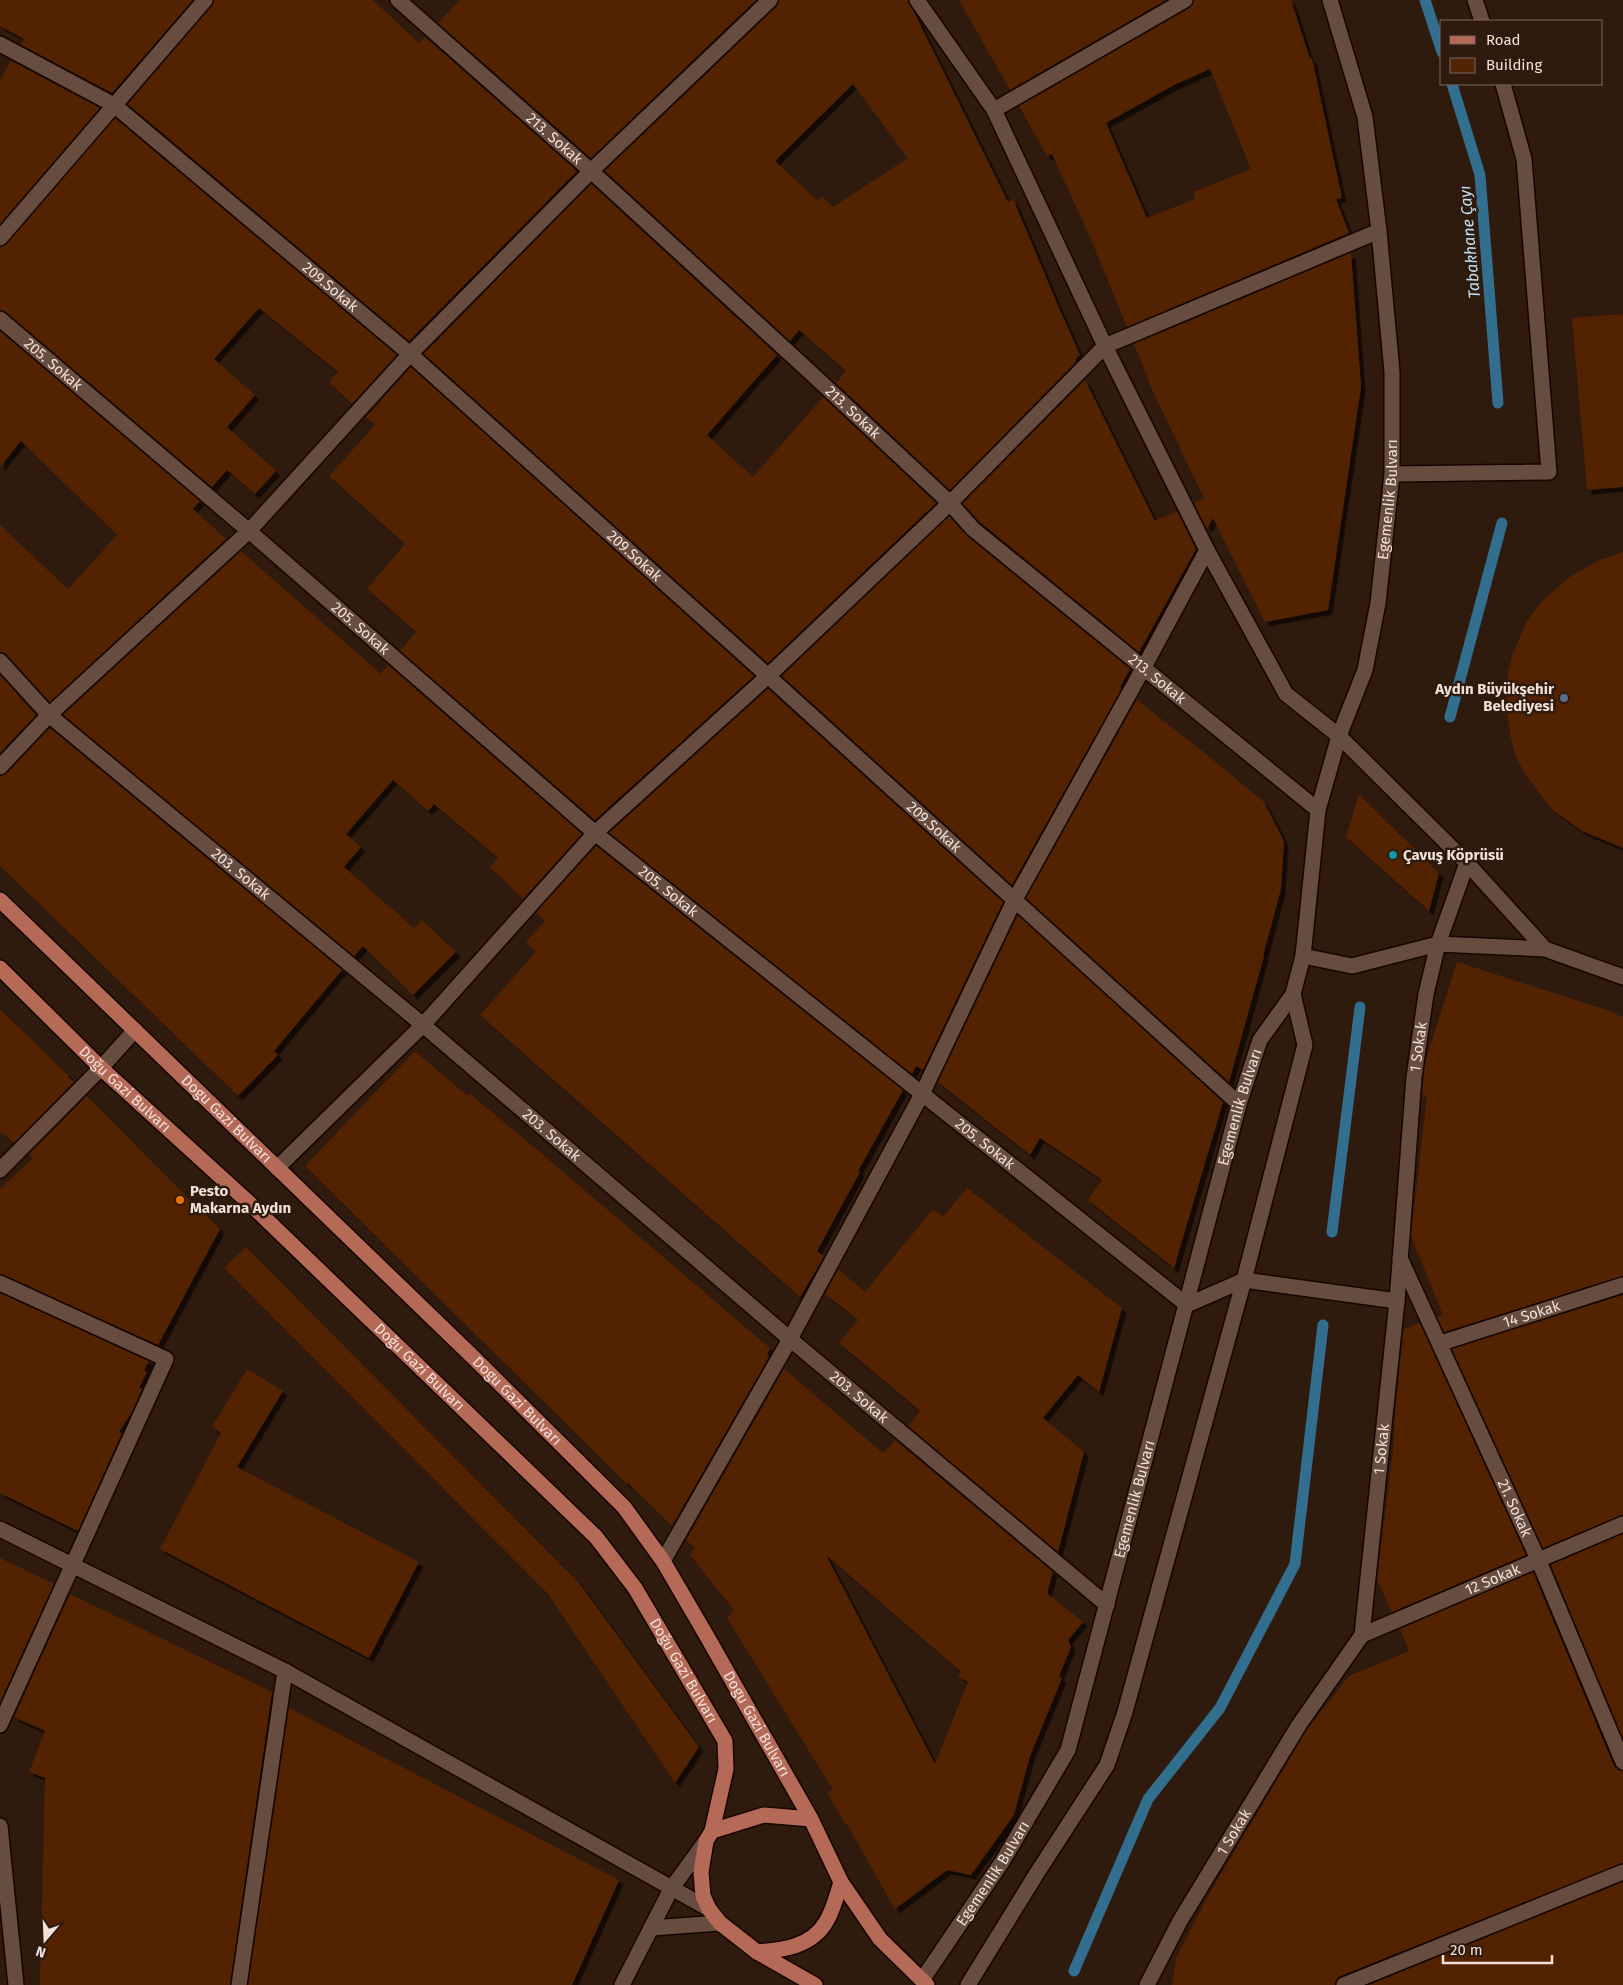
<svg xmlns="http://www.w3.org/2000/svg" width="1623" height="1985" font-family="'Fira Sans',sans-serif">
<style>
.lines{fill:none;stroke-linecap:round;stroke-linejoin:round}
.stream{stroke:#326e8d;stroke-width:11}
.building{fill:#522406;fill-rule:evenodd;filter:url(#shadow)}
.minor-casing{stroke:#160500;stroke-width:18}
.secondary-casing{stroke:#160500;stroke-width:18}
.primary-casing{stroke:#160500;stroke-width:18}
.minor{stroke:#664d40;stroke-width:15}
.secondary{stroke:#664d40;stroke-width:15}
.primary{stroke:#b56957;stroke-width:15}
.service-dot{fill:#5c6f8a;stroke:#2f1a0e;stroke-width:2}
.culture-dot{fill:#0f9aa8;stroke:#2f1a0e;stroke-width:2}
.food-dot{fill:#e8710a;stroke:#2f1a0e;stroke-width:2}
.labels{text-anchor:middle;stroke-width:5;stroke-linejoin:round;paint-order:stroke}
.street-label{font-size:15px;fill:#efe0d8;stroke:#2f1a0e}
.poi-label{font-size:15px;font-weight:bold;fill:#efe0d8;stroke:#2f1a0e;text-anchor:start}
.water-label{font-size:16px;font-style:italic;fill:#c1e2f5;stroke:#2f1a0e}
</style>
<defs>
<filter id="shadow"><feDropShadow dx="4.5" dy="4.5" stdDeviation="0" flood-color="#0009"/></filter>
</defs>
<rect width="100%" height="100%" fill="#2f1a0e"/>
<g class="lines">
<g class="stream">
<polyline points="1425,0 1442,52"/>
<polyline points="1452,84 1480,175 1498,403"/>
<polyline points="1450,717 1502,523"/>
<polyline points="1332,1232 1360,1007"/>
<polyline points="1074,1971 1148,1799 1220,1708 1295,1564 1323,1325"/>
</g>
</g>
<g class="building">
<polygon points="0,0 193,0 112,93 21,45 24,39 0,26"/>
<polygon points="214,0 373,0 419,43 425,37 577,171 409,341 128,104 212,6"/>
<polygon points="460,0 756,0 591,158 438,23"/>
<path d="M779,0H908L1008,202L1013,199L1059,308L1080,355L1075,360L1076,362L950,490L836,383L846,371L799,330L790,341L605,171L776,7ZM853,84L908,158L833,207L822,196L818,201L775,161Z"/>
<polygon points="959,0 1166,0 1010,90"/>
<path d="M1194,0H1291L1310,59L1312,58L1342,198L1336,199L1349,233L1127,327L1090,237L1052,154L1047,156L1019,106L1190,8ZM1210,69L1251,169L1193,192L1195,199L1147,218L1106,123L1174,85Z"/>
<polygon points="11,61 100,108 0,224 0,80"/>
<polygon points="115,118 397,355 352,404 329,382 338,372 259,308 214,359 255,395 227,427 276,471 255,494 227,470 212,487 6,312 0,310 0,247 7,244"/>
<polygon points="591,184 777,355 707,435 753,477 823,397 936,503 768,663 424,354"/>
<polygon points="1351,253 1361,387 1328,610 1265,622 1213,518 1207,529 1194,503 1204,498 1155,396 1134,344"/>
<polygon points="1623,314 1623,487 1587,490 1572,318"/>
<polygon points="0,331 200,501 193,509 226,539 50,702 7,655 0,652 0,525 68,589 117,535 21,441 0,467"/>
<polygon points="411,367 754,676 595,820 400,651 416,632 367,589 405,544 329,476 375,425 366,417"/>
<polygon points="1085,380 1155,521 1177,511 1196,549 1139,652 980,522 963,503"/>
<polygon points="949,516 967,536 1130,669 1120,687 1122,688 1012,885 782,676"/>
<polygon points="241,551 381,674 388,665 582,834 523,899 490,867 498,858 434,804 428,811 393,780 346,834 361,847 344,867 414,928 422,920 456,952 413,995 363,946 354,956 63,715"/>
<polygon points="1623,552 1623,848 1582,831 1554,811 1543,798 1523,771 1516,756 1511,739 1506,706 1508,673 1512,656 1525,625 1534,611 1545,598 1571,576 1600,560"/>
<polygon points="0,675 36,715 0,753"/>
<polygon points="768,689 1003,902 923,1070 916,1066 912,1074 609,833"/>
<polygon points="1137,700 1206,754 1264,802 1284,841 1281,889 1263,956 1264,956 1229,1082 1026,898"/>
<polygon points="50,728 342,970 274,1051 278,1055 238,1096 0,866 0,776 7,773"/>
<polygon points="1359,794 1439,873 1429,911 1346,837"/>
<polygon points="596,846 903,1090 858,1171 860,1172 817,1251 824,1257 800,1297 480,1015 536,952 526,942 545,921 536,912"/>
<polygon points="1018,915 1223,1102 1174,1268 1088,1200 1102,1180 1040,1138 1030,1155 938,1082"/>
<polygon points="1457,962 1613,1012 1612,1013 1623,1017 1623,1276 1444,1332 1437,1317 1443,1315 1411,1236 1427,1096 1422,1095 1426,1059"/>
<polygon points="0,1009 69,1076 68,1077 74,1082 14,1143 0,1132"/>
<polygon points="415,1051 468,1096 470,1094 541,1153 770,1348 767,1355 769,1357 672,1526 628,1483 627,1484 305,1166"/>
<polygon points="87,1096 191,1201 220,1229 158,1345 0,1274 0,1189 33,1158 29,1154"/>
<polygon points="967,1188 1122,1308 1099,1392 1078,1375 1043,1418 1084,1452 1058,1552 908,1426 920,1411 839,1343 858,1320 825,1294 838,1269 865,1292 933,1209 943,1217"/>
<polygon points="246,1247 579,1583 699,1747 675,1783 548,1594 224,1268"/>
<polygon points="0,1293 149,1361 144,1371 147,1372 139,1388 142,1389 132,1412 119,1432 122,1433 78,1531 0,1493"/>
<polygon points="1623,1295 1623,1515 1543,1548 1452,1349"/>
<polygon points="1420,1323 1526,1555 1392,1612 1377,1579 1394,1442 1395,1413 1404,1329"/>
<polygon points="247,1369 283,1391 237,1467 419,1562 369,1658 160,1549 221,1433 212,1427"/>
<path d="M784,1369L883,1453L895,1440L1053,1572L1047,1593L1083,1622L1068,1640L1071,1647L1059,1676L1062,1678L1030,1756L1014,1815L971,1875L947,1870L895,1909L847,1824L846,1825L827,1793L833,1790L727,1618L734,1610L690,1555L695,1548L686,1540ZM826,1555L961,1672L958,1676L968,1682L935,1764Z"/>
<polygon points="1623,1534 1623,1738 1551,1565"/>
<polygon points="0,1558 54,1584 0,1702"/>
<polygon points="1533,1572 1614,1766 1618,1770 1623,1771 1623,1863 1340,1976 1336,1980 1335,1985 1172,1985 1176,1958 1208,1896 1308,1728 1349,1676 1409,1651 1400,1629"/>
<polygon points="70,1594 272,1692 230,1985 40,1985 45,1778 29,1772 45,1731 14,1717"/>
<polygon points="289,1708 619,1880 572,1985 248,1985"/>
<polygon points="1623,1882 1623,1985 1369,1985"/>
</g>
<g class="lines">
<defs>
<g id="minor">
<path id="s1" d="M398,0L591,171L811,373L950,503L973,529L1318,810"/>
<polyline points="917,0 994,110 1105,346 1207,550 1286,694 1339,736"/>
<polyline points="1475,0 1482,21"/>
<path id="s2" d="M0,44L114,105L410,354L768,676L1239,1104"/>
<polyline points="994,110 1185,0"/>
<polyline points="0,238 205,0"/>
<path id="s3" d="M0,319L249,531L595,833L1187,1305L1244,1280L1397,1301"/>
<polyline points="1392,474 1549,472 1524,159 1503,84"/>
<path id="s4" d="M0,661L49,715L423,1025L790,1339L1107,1605"/>
<polyline points="0,767 49,715 249,531 410,354 591,171 770,0"/>
<polyline points="277,1168 423,1025 595,833 768,676 950,503 1105,346 1379,231"/>
<polyline points="0,1170 101,1068 135,1030"/>
<path id="s5" d="M1400,1258L1538,1559L1623,1762"/>
<polyline points="0,1283 166,1359 0,1725"/>
<path id="s6" d="M1441,1343L1623,1285"/>
<polyline points="0,1529 285,1671 709,1909"/>
<polyline points="663,1561 790,1339 922,1094 1014,901 1144,667 1207,550"/>
<path id="s7" d="M1362,1635L1623,1524"/>
<polyline points="0,1826 16,1985"/>
<polyline points="651,1928 720,1923"/>
<polyline points="239,1985 285,1671"/>
<polyline points="622,1985 671,1889 706,1841"/>
<path id="s8" d="M1147,1985L1180,1921L1299,1725L1362,1635L1397,1301L1414,1077L1426,994L1438,944L1467,863"/>
<polyline points="1344,1985 1623,1872"/>
</g>
<g id="secondary">
<polyline points="1339,736 1467,863 1545,949"/>
<polyline points="1303,956 1352,966 1438,944 1545,949 1623,977"/>
<path id="s9" d="M922,1980L1002,1862L1068,1750L1239,1104L1260,1040L1293,994L1303,956L1318,810L1339,736L1365,670L1378,603L1392,474V372L1379,231L1365,117L1330,0"/>
<polyline points="968,1985 1037,1873 1107,1765 1125,1712 1244,1280 1305,1045 1293,994"/>
</g>
<g id="primary">
<path id="s10" d="M0,900L475,1359L624,1507L663,1561L705,1633L811,1819L841,1882L880,1939L927,1985"/>
<path id="s11" d="M0,968L101,1068L246,1200L596,1537L635,1588L725,1741L726,1769L712,1831L706,1841L701,1872L703,1896L709,1909L720,1923L757,1952L815,1985"/>
<polyline points="712,1831 764,1815 811,1819"/>
<path d="M757,1952C783,1950 811,1947 826,1922C833,1911 837,1895 841,1882"/>
</g>
</defs>
<use href="#minor" class="minor-casing"/>
<use href="#secondary" class="secondary-casing"/>
<use href="#primary" class="primary-casing"/>
<use href="#minor" class="minor"/>
<use href="#secondary" class="secondary"/>
<use href="#primary" class="primary"/>
</g>
<circle class="service-dot" cx="1564" cy="698" r="5"/>
<circle class="culture-dot" cx="1393" cy="855" r="5"/>
<circle class="food-dot" cx="180" cy="1200" r="5"/>
<g class="labels">
<g class="street-label">
<text dy="5" stroke="none"><textPath href="#s1" startOffset="209">213. Sokak</textPath></text>
<text dy="5" stroke="none"><textPath href="#s2" startOffset="412">209.Sokak</textPath></text>
<text dy="5" stroke="none"><textPath href="#s3" startOffset="70">205. Sokak</textPath></text>
<text dy="5" stroke="none"><textPath href="#s1" startOffset="614">213. Sokak</textPath></text>
<text dy="5" stroke="none"><textPath href="#s9" startOffset="1571">Egemenlik Bulvarı</textPath></text>
<text dy="5" stroke="none"><textPath href="#s2" startOffset="818">209.Sokak</textPath></text>
<text dy="5" stroke="none"><textPath href="#s3" startOffset="475">205. Sokak</textPath></text>
<text dy="5" stroke="none"><textPath href="#s1" startOffset="1019">213. Sokak</textPath></text>
<text dy="5" stroke="none"><textPath href="#s2" startOffset="1222">209.Sokak</textPath></text>
<text dy="5" stroke="none"><textPath href="#s4" startOffset="322">203. Sokak</textPath></text>
<text dy="5" stroke="none"><textPath href="#s3" startOffset="880">205. Sokak</textPath></text>
<text dy="5" stroke="none"><textPath href="#s8" startOffset="1002">1 Sokak</textPath></text>
<text dy="5" stroke="none"><textPath href="#s11" startOffset="174">Doğu Gazi Bulvarı</textPath></text>
<text dy="5" stroke="none"><textPath href="#s9" startOffset="938">Egemenlik Bulvarı</textPath></text>
<text dy="5" stroke="none"><textPath href="#s10" startOffset="315">Dogu Gazi Bulvarı</textPath></text>
<text dy="5" stroke="none"><textPath href="#s4" startOffset="728">203. Sokak</textPath></text>
<text dy="5" stroke="none"><textPath href="#s3" startOffset="1285">205. Sokak</textPath></text>
<text dy="5" stroke="none"><textPath href="#s6" startOffset="95">14 Sokak</textPath></text>
<text dy="5" stroke="none"><textPath href="#s11" startOffset="579">Doğu Gazi Bulvarı</textPath></text>
<text dy="5" stroke="none"><textPath href="#s4" startOffset="1132">203. Sokak</textPath></text>
<text dy="5" stroke="none"><textPath href="#s10" startOffset="720">Dogu Gazi Bulvarı</textPath></text>
<text dy="5" stroke="none"><textPath href="#s8" startOffset="598">1 Sokak</textPath></text>
<text dy="5" stroke="none"><textPath href="#s9" startOffset="532">Egemenlik Bulvarı</textPath></text>
<text dy="5" stroke="none"><textPath href="#s5" startOffset="275">21. Sokak</textPath></text>
<text dy="5" stroke="none"><textPath href="#s7" startOffset="142">12 Sokak</textPath></text>
<text dy="5" stroke="none"><textPath href="#s11" startOffset="984">Doğu Gazi Bulvarı</textPath></text>
<text dy="5" stroke="none"><textPath href="#s10" startOffset="1125">Dogu Gazi Bulvarı</textPath></text>
<text dy="5" stroke="none"><textPath href="#s8" startOffset="176">1 Sokak</textPath></text>
<text dy="5" stroke="none"><textPath href="#s9" startOffset="128">Egemenlik Bulvarı</textPath></text>
</g>
<g class="poi-label">
<text x="1554" y="694" text-anchor="end">Aydın Büyükşehir<tspan x="1554" dy="17">Belediyesi</tspan></text>
<text x="1403" y="860">Çavuş Köprüsü</text>
<text x="190" y="1196">Pesto<tspan x="190" dy="17">Makarna Aydın</tspan></text>
</g>
<g class="water-label">
<text transform="translate(1469 242) rotate(-95)" y="6">Tabakhane Çayı</text>
</g>
</g>
<rect x="1440" y="20" width="162" height="65" fill="#2f1a0e" stroke="#7c695f"/>
<rect x="1450" y="36" width="25" height="8" fill="#b56957" stroke="#7c695f"/>
<text x="1486" y="45" font-size="15" fill="#efe0d8">Road</text>
<rect x="1450" y="58" width="25" height="15" fill="#522406" stroke="#7c695f"/>
<text x="1486" y="70" font-size="15" fill="#efe0d8">Building</text>
<g transform="translate(45 1940) rotate(199)" stroke="#2f1a0e" stroke-width="4" paint-order="stroke">
<path d="M0-4L9 19L0 12L-9 19Z" fill="#efe0d8"/>
<text y="-8" font-size="14" font-weight="bold" text-anchor="middle" fill="#efe0d8">N</text>
</g>
<path d="M1443 1955v8h109v-8" fill="none" stroke="#efe0d8" stroke-width="2.5"/>
<text x="1450" y="1955" font-size="15" fill="#efe0d8" stroke="#2f1a0e" stroke-width="4" paint-order="stroke">20 m</text>
</svg>
